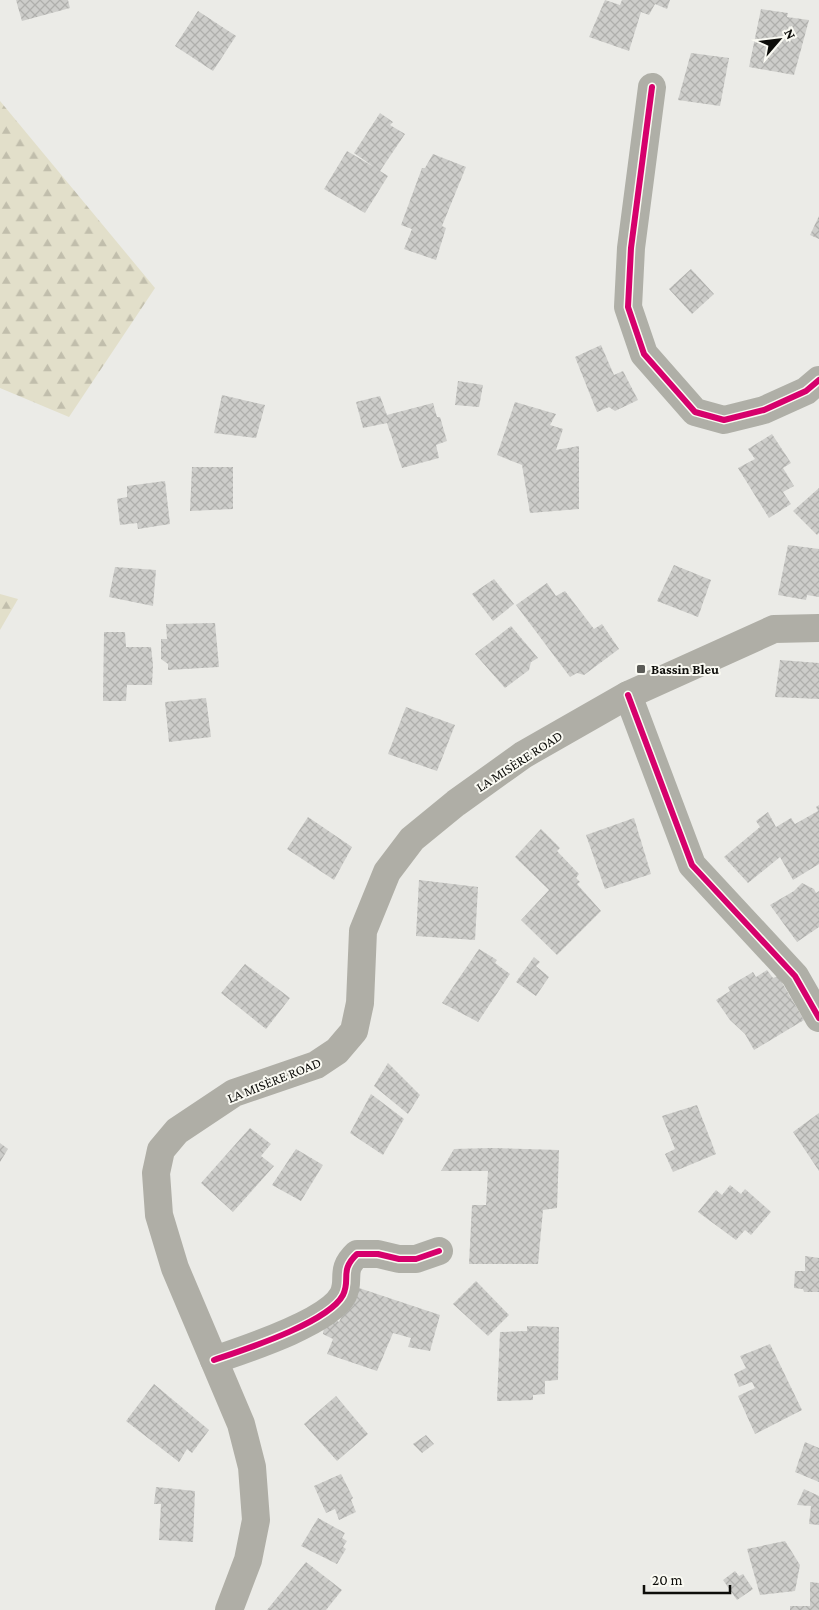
<svg xmlns="http://www.w3.org/2000/svg" width="819" height="1610" font-family="'Crimson Pro',serif">
<style>
.forest{fill:url(#forest-firs)}
.building{fill:url(#building-cross-hatch)}
.lines{fill:none;stroke-linecap:round;stroke-linejoin:round}
.street{stroke:#afafa7;stroke-width:28}
.secondary{stroke:#afaea6;stroke-width:28}
.cycleway-casing{stroke:#fafaf3;stroke-width:9}
.cycleway{stroke:#d6006c;stroke-width:6}
.poi-dot{fill:#5b5b57;stroke:#fafaf3;stroke-width:2}
.labels{text-anchor:middle;stroke-width:4;stroke-linejoin:round;paint-order:stroke}
.poi-label{font-size:14px;font-weight:bold;fill:#0d0d0a;stroke:#fafaf3;text-anchor:start}
.street-label{font-size:14px;fill:#0d0d0a;stroke:#fafaf3}
</style>
<defs>
<pattern id="forest-firs" width="22" height="20" patternUnits="userSpaceOnUse" patternTransform="scale(1.25)"><rect width="22" height="20" fill="#e2dfca"/><path d="M5 1l3.5 6h-7zM16 11l3.5 6h-7z" fill="#c1beac"/></pattern>
<pattern id="building-cross-hatch" width="8" height="8" patternUnits="userSpaceOnUse" patternTransform="scale(1.25)"><rect width="8" height="8" fill="#cdcdca"/><path d="M0 0l8 8M0 8l8-8" fill="none" stroke="#afafac"/></pattern>
</defs>
<rect width="100%" height="100%" fill="#ebebe7"/>
<g class="forest">
<polygon points="0,101 155,288 69,417 0,388"/>
<polygon points="0,594 18,599 0,630"/>
</g>
<g class="building">
<polygon points="16,0 68,0 70,8 22,21"/>
<polygon points="605,0 620,5 622,0 670,0 667,9 655,4 649,15 641,12 629,51 589,37"/>
<polygon points="761,9 788,13 787,17 809,20 794,75 749,67"/>
<polygon points="198,11 236,36 213,71 175,46"/>
<polygon points="691,53 729,58 720,106 678,100"/>
<polygon points="380,113 393,122 390,125 405,134 380,171 388,176 365,213 324,189 347,151 374,167 354,153"/>
<polygon points="433,154 466,167 442,226 446,228 436,260 404,249 412,229 401,225 422,168 425,168"/>
<polygon points="819,216 819,239 810,235"/>
<polygon points="691,269 714,294 692,314 669,289"/>
<polygon points="601,345 614,375 623,371 638,400 615,411 609,407 597,412 575,357"/>
<polygon points="458,381 483,385 479,407 455,405"/>
<polygon points="222,395 265,405 256,438 214,433"/>
<polygon points="380,396 387,415 433,403 437,417 440,417 447,441 436,445 439,458 402,468 387,423 363,428 356,402"/>
<polygon points="515,402 556,414 550,425 563,429 556,450 579,446 579,509 530,513 522,465 497,455"/>
<polygon points="772,434 791,463 783,468 794,486 783,492 791,504 769,518 738,468 755,459 748,449"/>
<polygon points="192,467 233,467 233,509 190,511"/>
<polygon points="165,481 170,524 138,529 137,523 120,525 117,499 127,497 127,486"/>
<polygon points="819,488 819,533 817,535 793,511"/>
<polygon points="788,545 819,549 819,597 807,595 806,600 778,595"/>
<polygon points="674,565 711,580 698,617 657,601"/>
<polygon points="115,567 156,570 153,606 109,597"/>
<polygon points="494,579 514,604 493,621 472,594"/>
<polygon points="547,583 556,596 565,591 594,629 602,624 619,649 584,675 577,673 570,677 516,605"/>
<polygon points="215,623 219,667 168,670 168,664 161,659 161,639 167,639 166,624"/>
<polygon points="511,626 538,658 531,662 529,670 505,688 475,654"/>
<polygon points="104,632 125,632 126,647 151,647 153,665 152,685 127,685 126,701 103,701"/>
<polygon points="780,660 819,663 819,699 775,697"/>
<polygon points="206,698 211,737 169,742 165,702"/>
<polygon points="406,707 455,725 437,771 388,754"/>
<polygon points="819,805 819,864 793,880 780,857 748,883 724,857 760,827 756,821 768,812 776,827 791,818 795,824 818,811 816,807"/>
<polygon points="308,817 352,847 334,880 287,849"/>
<polygon points="634,818 651,874 605,889 586,835"/>
<polygon points="541,829 560,848 557,851 579,874 576,878 580,882 577,884 601,911 557,955 521,920 549,890 515,857"/>
<polygon points="419,880 478,887 475,940 416,936"/>
<polygon points="802,883 814,889 816,893 819,891 819,927 797,942 770,905 794,891"/>
<polygon points="479,949 497,960 495,963 510,974 478,1022 442,1003"/>
<polygon points="534,957 540,962 536,966 549,977 536,996 516,982"/>
<polygon points="245,964 290,998 266,1029 221,993"/>
<polygon points="767,970 773,978 778,976 804,1020 754,1050 745,1034 730,1020 716,1000 730,991 728,987 753,972 756,977"/>
<polygon points="388,1063 420,1095 408,1114 374,1086"/>
<polygon points="371,1094 404,1119 383,1155 350,1133"/>
<polygon points="697,1105 716,1154 673,1172 665,1154 675,1149 662,1116"/>
<polygon points="819,1113 819,1171 793,1132"/>
<polygon points="250,1128 271,1144 261,1156 274,1166 233,1212 201,1183"/>
<polygon points="0,1143 8,1149 0,1162"/>
<polygon points="492,1148 559,1150 557,1208 543,1210 538,1264 469,1264 472,1205 486,1205 488,1171 441,1171 454,1149"/>
<polygon points="296,1149 323,1165 301,1201 272,1185"/>
<polygon points="730,1185 741,1194 745,1189 771,1212 751,1235 745,1230 736,1240 698,1212 716,1190 722,1195"/>
<polygon points="805,1256 819,1258 819,1292 804,1292 803,1289 794,1288 795,1271 805,1271"/>
<polygon points="476,1281 509,1315 488,1336 453,1304"/>
<polygon points="356,1287 440,1315 430,1351 408,1347 411,1338 393,1333 377,1371 327,1354 333,1339 323,1334 324,1327 336,1320 339,1322"/>
<polygon points="527,1326 559,1327 558,1380 545,1381 545,1394 533,1395 533,1400 497,1401 500,1332 527,1331"/>
<polygon points="770,1344 802,1410 755,1434 738,1396 755,1388 752,1382 739,1387 734,1374 746,1368 740,1356"/>
<polygon points="154,1384 209,1430 192,1453 187,1449 179,1462 126,1421"/>
<polygon points="336,1396 368,1434 337,1461 304,1424"/>
<polygon points="426,1435 434,1444 422,1453 413,1444"/>
<polygon points="805,1442 819,1448 819,1482 795,1472"/>
<polygon points="341,1474 353,1498 351,1500 356,1512 339,1520 335,1509 326,1513 314,1486"/>
<polygon points="156,1487 195,1491 193,1542 159,1540 161,1504 154,1504"/>
<polygon points="804,1489 819,1496 819,1525 809,1524 811,1506 797,1505"/>
<polygon points="318,1518 345,1533 342,1538 347,1541 343,1547 346,1549 337,1564 301,1546"/>
<polygon points="785,1541 800,1565 795,1591 760,1595 747,1549"/>
<polygon points="306,1562 342,1590 326,1610 267,1610"/>
<polygon points="735,1571 739,1576 743,1574 753,1589 737,1600 723,1580"/>
<polygon points="810,1582 819,1583 819,1610 790,1610 790,1606 810,1606"/>
</g>
<g class="lines">
<g class="street">
<polyline points="652,87 631,248 628,307 644,354 695,412 724,420 764,410 806,391 819,380"/>
<polyline points="628,695 692,865 795,976 819,1018"/>
<path d="M214,1360C243,1350 328,1323 343,1295C351,1279 339,1271 357,1254H378L399,1259H416L439,1251"/>
</g>
<polyline class="secondary" points="229,1610 248,1560 256,1520 252,1467 241,1424 175,1268 159,1215 156,1173 161,1150 177,1131 234,1093 316,1065 337,1051 354,1031 360,1003 363,931 387,872 412,839 456,803 523,755 628,695 774,629 819,628"/>
<defs>
<g id="cycleway">
<polyline points="652,87 631,248 628,307 644,354 695,412 724,420 764,410 806,391 819,380"/>
<polyline points="628,695 692,865 795,976 819,1018"/>
<path d="M214,1360C243,1350 328,1323 343,1295C351,1279 339,1271 357,1254H378L399,1259H416L439,1251"/>
</g>
</defs>
<use href="#cycleway" class="cycleway-casing"/>
<use href="#cycleway" class="cycleway"/>
</g>
<rect class="poi-dot" x="636" y="664" width="10" height="10" rx="2.5"/>
<g class="labels">
<g class="poi-label">
<text x="651" y="674">Bassin Bleu</text>
</g>
<g class="street-label">
<text transform="translate(519 761) rotate(-33)" y="5">LA MISÈRE ROAD</text>
<text transform="translate(274 1080) rotate(-22)" y="5">LA MISÈRE ROAD</text>
</g>
</g>
<g transform="translate(779 40) rotate(62)" stroke="#fafaf3" stroke-width="4" paint-order="stroke">
<path d="M0-4L9 19L0 12L-9 19Z" fill="#0d0d0a"/>
<text y="-8" font-size="14" font-weight="bold" text-anchor="middle" fill="#0d0d0a">N</text>
</g>
<path d="M644 1585v8h86v-8" fill="none" stroke="#0d0d0a" stroke-width="2.5"/>
<text x="652" y="1585" font-size="15" fill="#0d0d0a" stroke="#fafaf3" stroke-width="4" paint-order="stroke">20 m</text>
</svg>
